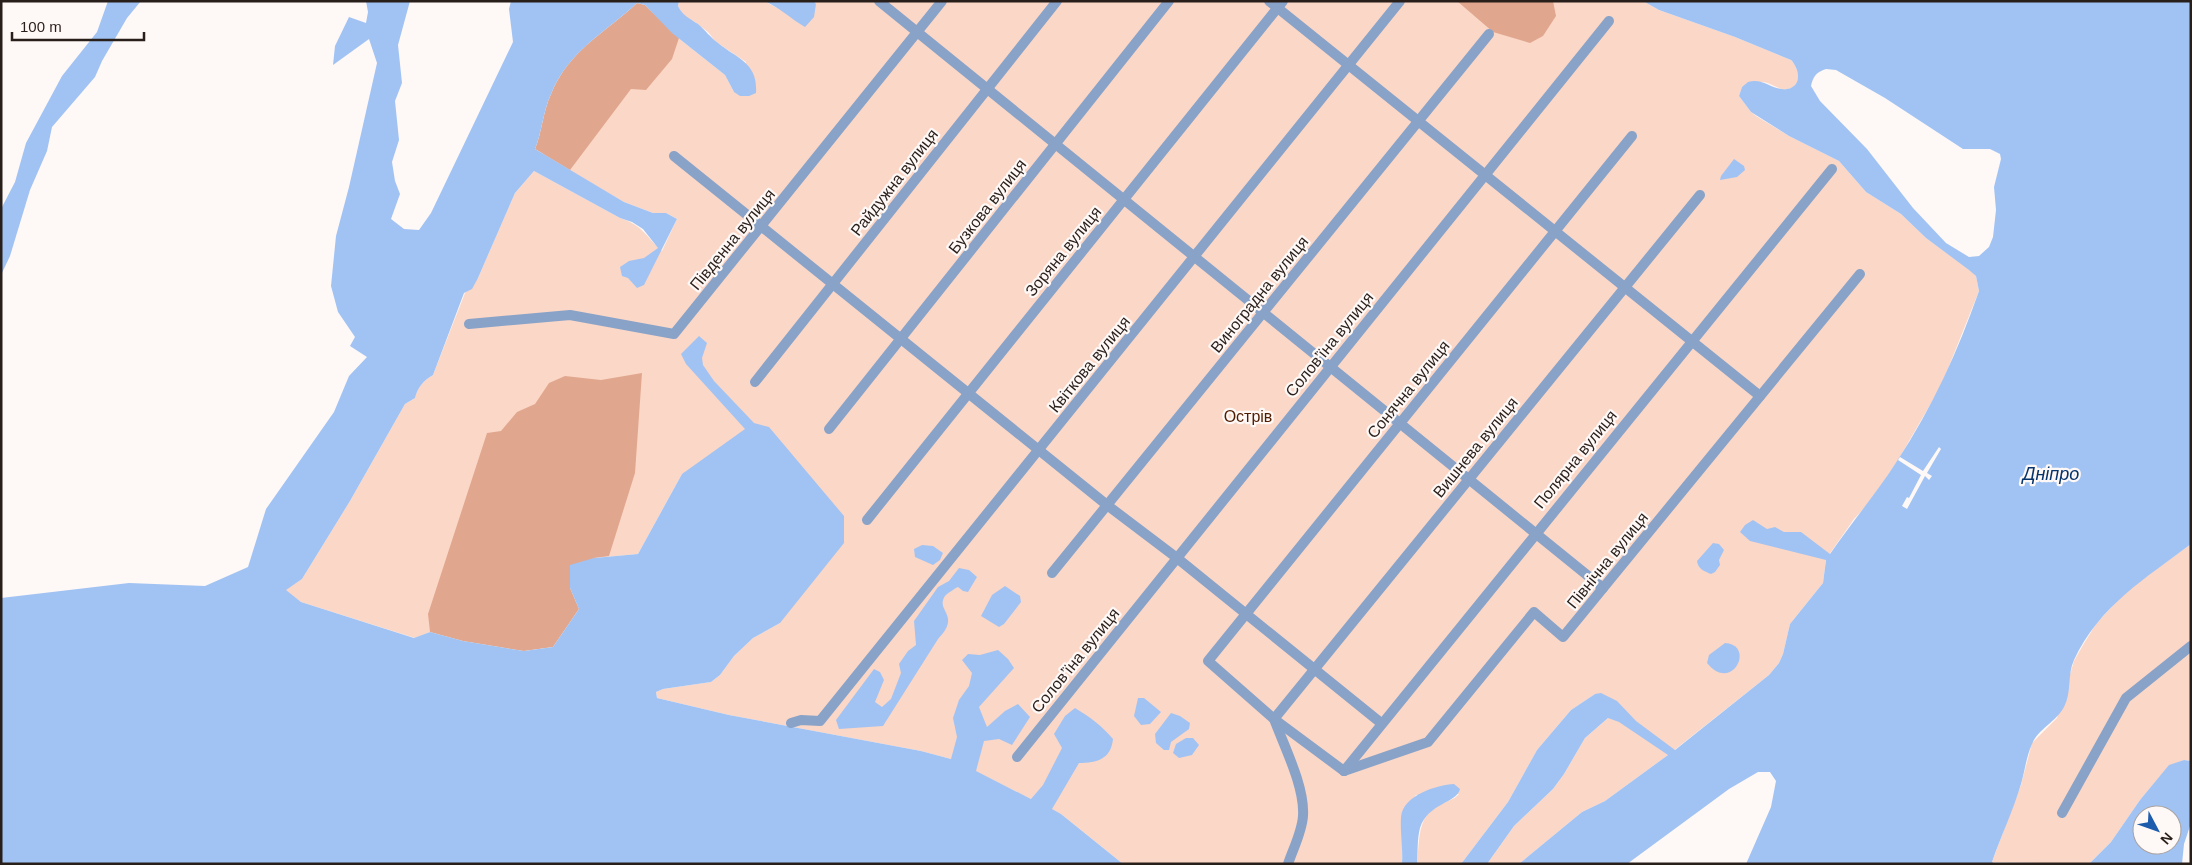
<svg xmlns="http://www.w3.org/2000/svg" width="2192" height="865" font-family="Helvetica,sans-serif">
<style>
.green{fill:#fbd7c7}
.forest{fill:#e1a78e}
.water{fill:#a1c3f3;fill-rule:evenodd}
.pier{fill:#fef8f6}
.lines{fill:none;stroke-linecap:round;stroke-linejoin:round}
.street{stroke:#89a3c8;stroke-width:10}
.labels{text-anchor:middle;stroke-width:4.5;stroke-linejoin:round;paint-order:stroke}
.street-label{font-size:16px;fill:#291f1a;stroke:#fef8f6}
.park-label{font-size:16px;fill:#501c01;stroke:#fef8f6}
.water-label{font-size:18px;font-style:italic;fill:#07346b;stroke:#fef8f6}
</style>
<rect width="100%" height="100%" fill="#fef8f6"/>
<g class="green">
<path d="M679,1H764L781,10L816,4L814,1H1643L1659,10L1735,37L1791,60C1799,68 1803,86 1788,89C1778,91 1770,81 1761,82C1755,82 1747,86 1742,87L1739,96L1751,112L1756,116L1789,136L1839,161L1866,192L1901,214L1926,238L1970,270L1976,276L1979,291L1941,386L1898,460L1869,503L1854,519L1826,559L1823,583L1790,624L1783,654L1779,663L1769,675L1668,755L1605,801L1582,812L1519,864H1487L1514,826L1553,789L1564,774L1585,738L1615,712L1595,694L1571,710L1537,750L1508,802L1461,864H1417C1420,842 1416,817 1439,805C1446,801 1454,800 1459,794L1416,795L1402,814V864H1123L1061,814L951,759L921,751L729,715L657,698L656,692L663,689L711,682L720,675L734,656L753,638L780,623L682,474L638,554L594,558L570,588L579,609L524,651L463,641L430,632L415,638L301,602L285,590L302,579L350,501L405,404L415,398C418,387 423,381 433,375L465,293L478,278L515,193L534,171L620,218C644,226 645,236 662,251L677,219L666,213H653L624,202L543,155L564,69L586,45L655,14L672,33L725,75L734,92L746,62L716,42L708,32L695,22L683,16L678,6Z"/>
<polygon points="2191,544 2191,761 2184,760 2169,766 2140,800 2111,842 2089,864 1992,862 2021,785 2032,743 2057,718 2074,661 2083,645 2096,624 2127,590"/>
</g>
<g class="forest">
<polygon points="1457,1 1553,1 1556,16 1543,36 1530,43 1493,32"/>
<path d="M637,3L645,5L679,38L672,59L646,90L631,89L570,170L535,149C542,132 543,111 551,94C569,50 605,33 637,3Z"/>
<polygon points="642,373 635,473 609,556 594,558 570,588 579,609 553,647 524,651 463,641 430,632 428,614 487,433 501,431 517,412 535,404 549,383 565,376 601,380"/>
</g>
<g class="water">
<polygon points="108,1 141,1 127,18 102,61 95,77 52,127 47,151 30,190 10,256 1,275 1,209 15,182 26,143 62,76 97,32"/>
<path d="M366,1H410L398,45L402,83L395,101L399,140L392,162L395,181L400,194L391,219L404,229L419,230L431,213L513,42L509,9L511,1H679L678,6C683,16 689,18 698,24C705,30 711,38 718,43C738,59 758,63 756,93L749,96H740L734,92L725,75L672,33L645,5L637,3C605,33 569,50 551,94C543,111 542,132 535,149L624,202L653,213H666L677,219L644,285L637,288L628,278L622,276L620,267L629,261L644,258L658,248L643,229L632,222L620,218L534,171L515,193L478,278L472,289L464,293L433,375C423,381 418,387 415,398L405,404L350,501L302,579L286,590L301,602L414,638L430,632L463,641L524,651L553,647L579,609L570,588V565L594,558L638,554L682,474L745,429L686,364L681,354L699,336L707,343L702,358L703,365L714,381L754,423L769,427L844,516V543L780,623L753,638L734,656L720,675L711,682L663,689L656,692L657,698L729,715L921,751L951,759L957,737L953,718L959,700L969,686L972,673L962,660L968,654L980,655L998,650L1008,659L1014,668L979,707L987,727L1005,711L1018,704L1030,717L1012,745L999,739L984,741L976,771L1031,799L1043,785L1062,748L1054,734L1065,716L1075,708C1090,717 1102,726 1113,739C1111,759 1097,763 1079,763L1052,809L1061,814L1123,864H1V598L129,583L205,586L248,567L266,509L334,412L349,376L367,357L350,346L355,337L338,312L331,286L336,236L349,187L377,63L369,39L333,65L335,46L349,17L366,23L368,12Z"/>
<path d="M764,1H814L816,4L814,17L805,27C791,19 779,7 764,1Z"/>
<path d="M1643,1H2191V544C2146,578 2099,606 2074,660C2067,675 2072,692 2064,707C2056,722 2038,729 2032,744C2026,757 2025,771 2021,784C2013,811 2001,836 1992,862L1995,864H1746L1771,807L1776,781L1770,772H1758L1729,789L1627,864H1519L1582,812L1605,801L1668,755L1619,722L1608,718L1585,738L1564,774L1553,789L1514,826L1487,864H1461L1508,802L1537,750L1571,710L1595,694L1601,693L1617,701L1636,721L1675,750L1769,675L1779,663L1783,654L1790,624L1823,583L1826,560L1750,541L1740,532L1745,525L1753,520L1767,529L1775,527L1784,532H1801L1830,554C1852,522 1876,494 1897,461C1932,408 1958,351 1979,291L1976,276L1969,270L1926,238L1901,214L1866,192L1839,161L1789,136L1751,112L1739,96L1742,87L1748,82C1763,77 1773,91 1787,89C1803,86 1799,68 1791,60L1735,37L1659,10ZM1826,69L1836,70L1885,98L1963,149H1990L2000,154L2001,159L1994,187L1996,210L1993,237L1989,247L1979,256L1969,257L1946,243L1913,208L1867,149L1820,101L1811,86C1813,77 1816,72 1826,69Z"/>
<polygon points="1734,159 1744,166 1745,170 1737,177 1720,180 1721,176"/>
<path d="M1713,543L1719,544L1724,550L1719,560L1720,565L1715,572L1711,574C1704,571 1698,569 1697,561Z"/>
<polygon points="922,545 933,546 943,553 940,560 933,565 915,557 914,549"/>
<path d="M959,568L969,570L977,577L968,592L963,591L958,587C954,589 948,593 945,596C935,611 962,615 938,639L883,726L839,729L836,720L874,669L880,672L884,680L875,702L882,707L891,699L901,673L899,664L908,651L916,645L914,621L938,587L949,581Z"/>
<polygon points="1005,586 1020,596 1021,602 1004,624 999,627 981,616 992,595"/>
<path d="M1725,643C1756,645 1732,694 1707,663L1709,655Z"/>
<polygon points="1138,698 1144,698 1161,712 1150,724 1141,725 1134,716"/>
<polygon points="1171,713 1180,716 1190,723 1189,729 1171,742 1169,750 1164,750 1156,743 1155,734"/>
<polygon points="1186,738 1193,738 1199,745 1192,755 1179,758 1173,753 1176,744"/>
<path d="M2184,760L2191,761V823L2184,844L2182,864H2089L2111,842L2140,800L2169,765ZM2142,815H2172V845H2142Z"/>
<path d="M1454,784L1460,789C1457,803 1428,803 1420,828C1417,839 1418,852 1417,864H1402C1403,848 1400,832 1401,817C1403,795 1437,785 1454,784Z"/>
</g>
<polygon class="pier" points="1939,447 1941,449 1927,473 1932,476 1929,480 1925,476 1907,509 1902,506 1907,497 1909,498 1921,475 1898,460 1900,457 1923,471"/>
<g class="lines">
<g class="street">
<polyline points="879,1 1603,588"/>
<polyline points="1269,1 1760,396"/>
<polyline points="674,156 1107,505 1177,558 1381,723"/>
<polyline points="469,324 570,315 674,334 942,1"/>
<polyline points="755,382 1057,1"/>
<polyline points="829,429 1169,1"/>
<polyline points="867,520 1283,1"/>
<polyline points="1052,573 1489,34"/>
<polyline points="791,723 801,720 820,721 1400,1"/>
<polyline points="1017,757 1609,21"/>
<polyline points="1344,771 1274,719 1208,661 1632,136"/>
<polyline points="1344,771 1832,169"/>
<polyline points="1344,771 1428,742 1534,612 1563,637 1860,274"/>
<polyline points="2062,813 2126,698 2191,646"/>
<path d="M1288,864C1293,849 1302,832 1303,816C1305,787 1284,746 1274,719L1700,195"/>
</g>
</g>
<g class="labels">
<g class="street-label">
<text transform="translate(894 182) rotate(-52)" y="6">Райдужна вулиця</text>
<text transform="translate(987 206) rotate(-52)" y="6">Бузкова вулиця</text>
<text transform="translate(732 239) rotate(-51)" y="6">Південна вулиця</text>
<text transform="translate(1063 251) rotate(-51)" y="6">Зоряна вулиця</text>
<text transform="translate(1259 294) rotate(-51)" y="6">Виноградна вулиця</text>
<text transform="translate(1329 344) rotate(-51)" y="6">Соловʼїна вулиця</text>
<text transform="translate(1089 364) rotate(-51)" y="6">Квіткова вулиця</text>
<text transform="translate(1408 389) rotate(-51)" y="6">Сонячна вулиця</text>
<text transform="translate(1475 447) rotate(-51)" y="6">Вишнева вулиця</text>
<text transform="translate(1575 459) rotate(-51)" y="6">Полярна вулиця</text>
<text transform="translate(1607 560) rotate(-51)" y="6">Північна вулиця</text>
<text transform="translate(1075 660) rotate(-51)" y="6">Соловʼїна вулиця</text>
</g>
<g class="park-label">
<text x="1248" y="422">Острів</text>
</g>
<g class="water-label">
<text x="2051" y="480">Дніпро</text>
</g>
</g>
<rect width="2192" height="865" fill="none" stroke="#291f1a" stroke-width="5"/>
<g transform="translate(2157 830) rotate(131)"><circle r="24" fill="#fef8f6" stroke="#a9a19e"/>
<path d="M0-4L9 19L0 12L-9 19Z" fill="#1d5bac"/>
<text y="-8" font-size="14" font-weight="bold" text-anchor="middle" fill="#291f1a">N</text>
</g>
<path d="M12 32v8h132v-8" fill="none" stroke="#291f1a" stroke-width="2.5"/>
<text x="20" y="32" font-size="15" fill="#291f1a" stroke="#fef8f6" stroke-width="4" paint-order="stroke">100 m</text>
</svg>
